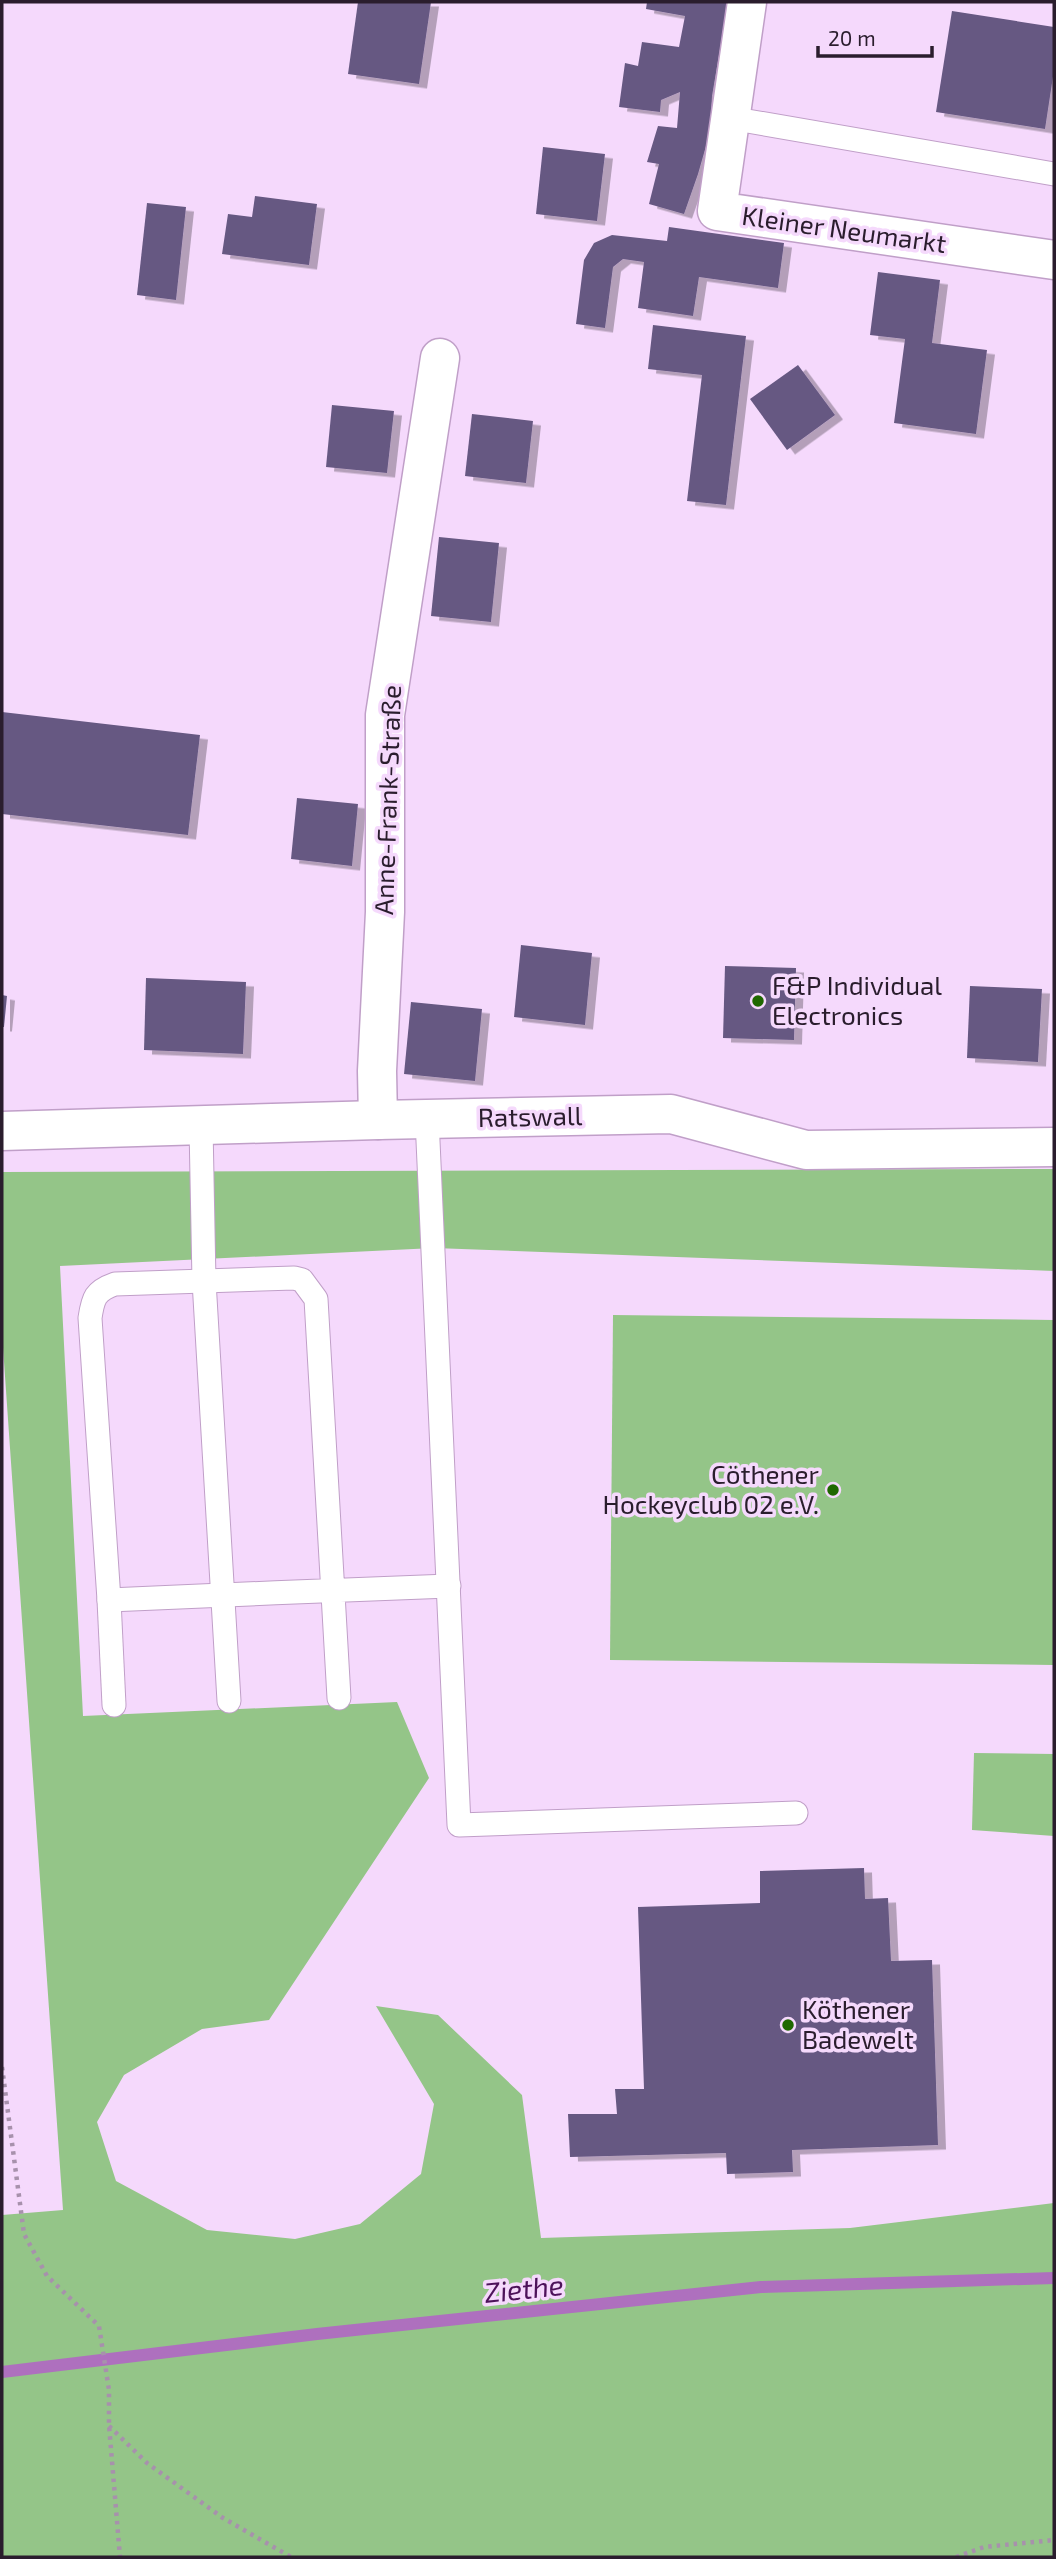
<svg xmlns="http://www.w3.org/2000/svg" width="1056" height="2559" font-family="'Exo 2',sans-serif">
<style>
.green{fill:#94c588}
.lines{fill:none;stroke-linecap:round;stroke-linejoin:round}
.stream{stroke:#ae70be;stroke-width:12}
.building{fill:#665882;filter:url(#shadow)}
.lane-casing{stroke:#c09fc8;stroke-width:25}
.street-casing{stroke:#c09fc8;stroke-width:41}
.path{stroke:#a791ac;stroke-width:4.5;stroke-dasharray:3.5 5;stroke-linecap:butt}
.lane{stroke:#fff;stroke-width:23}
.street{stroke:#fff;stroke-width:38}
.poi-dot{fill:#1f6800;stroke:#f5d9fc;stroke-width:2.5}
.labels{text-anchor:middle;stroke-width:7;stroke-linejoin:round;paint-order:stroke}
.street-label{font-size:26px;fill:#2a1d2d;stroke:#f5d9fc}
.poi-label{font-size:26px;fill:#2a1d2d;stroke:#f5d9fc;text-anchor:start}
.water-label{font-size:28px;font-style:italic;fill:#4d125a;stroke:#f5d9fc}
</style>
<defs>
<filter id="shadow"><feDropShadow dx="8" dy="4.5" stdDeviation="0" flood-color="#0004"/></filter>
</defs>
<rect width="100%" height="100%" fill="#f5d9fc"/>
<g class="green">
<polygon points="1054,1169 1054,1271 434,1248 60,1266 83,1716 397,1702 429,1778 269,2020 202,2029 124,2075 97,2122 116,2181 207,2230 295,2239 360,2224 421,2174 434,2104 376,2006 438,2015 522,2095 541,2238 850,2228 1054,2203 1054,2557 2,2557 2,2215 63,2210 2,1333 2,1172"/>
<polygon points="613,1315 1054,1320 1054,1665 610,1660"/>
<polygon points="974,1753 1054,1754 1054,1836 972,1830"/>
</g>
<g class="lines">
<polyline class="stream" points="2,2372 317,2334 761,2287 1054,2278"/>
</g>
<g class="building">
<polygon points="358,2 431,2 419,84 348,74"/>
<polygon points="647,2 728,2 712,96 710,132 698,174 684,214 649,204 659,164 647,162 658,126 677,128 680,92 661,100 660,112 619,107 625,63 638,66 642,42 679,47 685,16 646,9"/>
<polygon points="952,11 1054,27 1054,70 1045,129 936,112"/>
<polygon points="543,147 605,154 597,221 536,214"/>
<polygon points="255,196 317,204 309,265 222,254 228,214 252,217"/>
<polygon points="147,203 186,207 176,300 137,295"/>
<polygon points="669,227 784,243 778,288 699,277 693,316 638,308 644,262 623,259 613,267 605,328 576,324 584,260 594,243 612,235 667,241"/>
<polygon points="878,272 940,280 932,343 987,350 976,434 894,423 905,339 870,335"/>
<polygon points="653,325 746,336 726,505 687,501 702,375 648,369"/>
<polygon points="798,365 835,415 787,450 750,399"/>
<polygon points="332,405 394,411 387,473 326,467"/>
<polygon points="472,414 533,421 526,483 465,476"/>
<polygon points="439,537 499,543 491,622 431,616"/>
<polygon points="2,712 200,735 188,835 2,814"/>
<polygon points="297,798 358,804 352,866 291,859"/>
<polygon points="521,945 592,953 585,1025 514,1017"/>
<polygon points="725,966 796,968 794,1040 723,1038"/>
<polygon points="146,978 246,982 243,1054 144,1050"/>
<polygon points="970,986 1042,989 1038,1062 967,1058"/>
<polygon points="2,995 7,996 4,1027 2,1027"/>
<polygon points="411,1002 482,1009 475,1081 404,1074"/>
<polygon points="864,1868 865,1899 888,1898 891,1961 932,1960 938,2145 792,2150 793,2172 727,2174 726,2153 570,2157 568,2114 617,2114 615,2089 644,2089 638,1907 760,1903 760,1871"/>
</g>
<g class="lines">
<defs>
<g id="lane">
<polyline points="730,118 1054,174"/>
<polyline points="427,1119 459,1825 796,1813"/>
<polyline points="201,1126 204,1281 229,1701"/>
<polyline points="109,1600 114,1705"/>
<path d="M339,1698L316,1299L302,1280L294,1278L115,1284C95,1291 93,1298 90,1318L109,1600C222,1595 336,1590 449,1586"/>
</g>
<g id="street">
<polyline points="747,2 717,211 1054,260"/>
<polyline points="378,1120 377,1071 385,912 385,715 440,358"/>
<polyline points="2,1131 378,1120 671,1114 806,1150 1054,1147"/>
</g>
</defs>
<use href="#lane" class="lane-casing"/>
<use href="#street" class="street-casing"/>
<g class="path">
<polyline points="2,2067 24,2234 47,2276 99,2326 109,2390 109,2425 120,2557"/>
<polyline points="109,2426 147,2463 223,2518 291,2557"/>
<polyline points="956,2557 984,2547 1054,2540"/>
</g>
<use href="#lane" class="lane"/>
<use href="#street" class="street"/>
</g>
<g class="poi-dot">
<circle cx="758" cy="1001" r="7"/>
<circle cx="833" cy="1490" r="7"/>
<circle cx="788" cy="2025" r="7"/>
</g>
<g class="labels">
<g class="street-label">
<text transform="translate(844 230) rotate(8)" y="9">Kleiner Neumarkt</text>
<text transform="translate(388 800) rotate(-88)" y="9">Anne-Frank-Straße</text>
<text transform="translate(530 1117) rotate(-1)" y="9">Ratswall</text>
</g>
<g class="poi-label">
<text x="772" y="995">F&amp;P Individual<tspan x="772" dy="30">Electronics</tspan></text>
<text x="819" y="1484" text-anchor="end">Cöthener<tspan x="819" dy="30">Hockeyclub 02 e.V.</tspan></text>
<text x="802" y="2019">Köthener<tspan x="802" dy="30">Badewelt</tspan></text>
</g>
<g class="water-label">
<text transform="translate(524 2289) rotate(-6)" y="10">Ziethe</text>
</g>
</g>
<rect width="1056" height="2559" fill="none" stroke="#2a1d2d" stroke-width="7"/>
<path d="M818 46v10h114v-10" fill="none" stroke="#2a1d2d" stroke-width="3.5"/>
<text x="828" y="46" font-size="21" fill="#2a1d2d" stroke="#f5d9fc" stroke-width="5" paint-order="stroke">20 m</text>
</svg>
